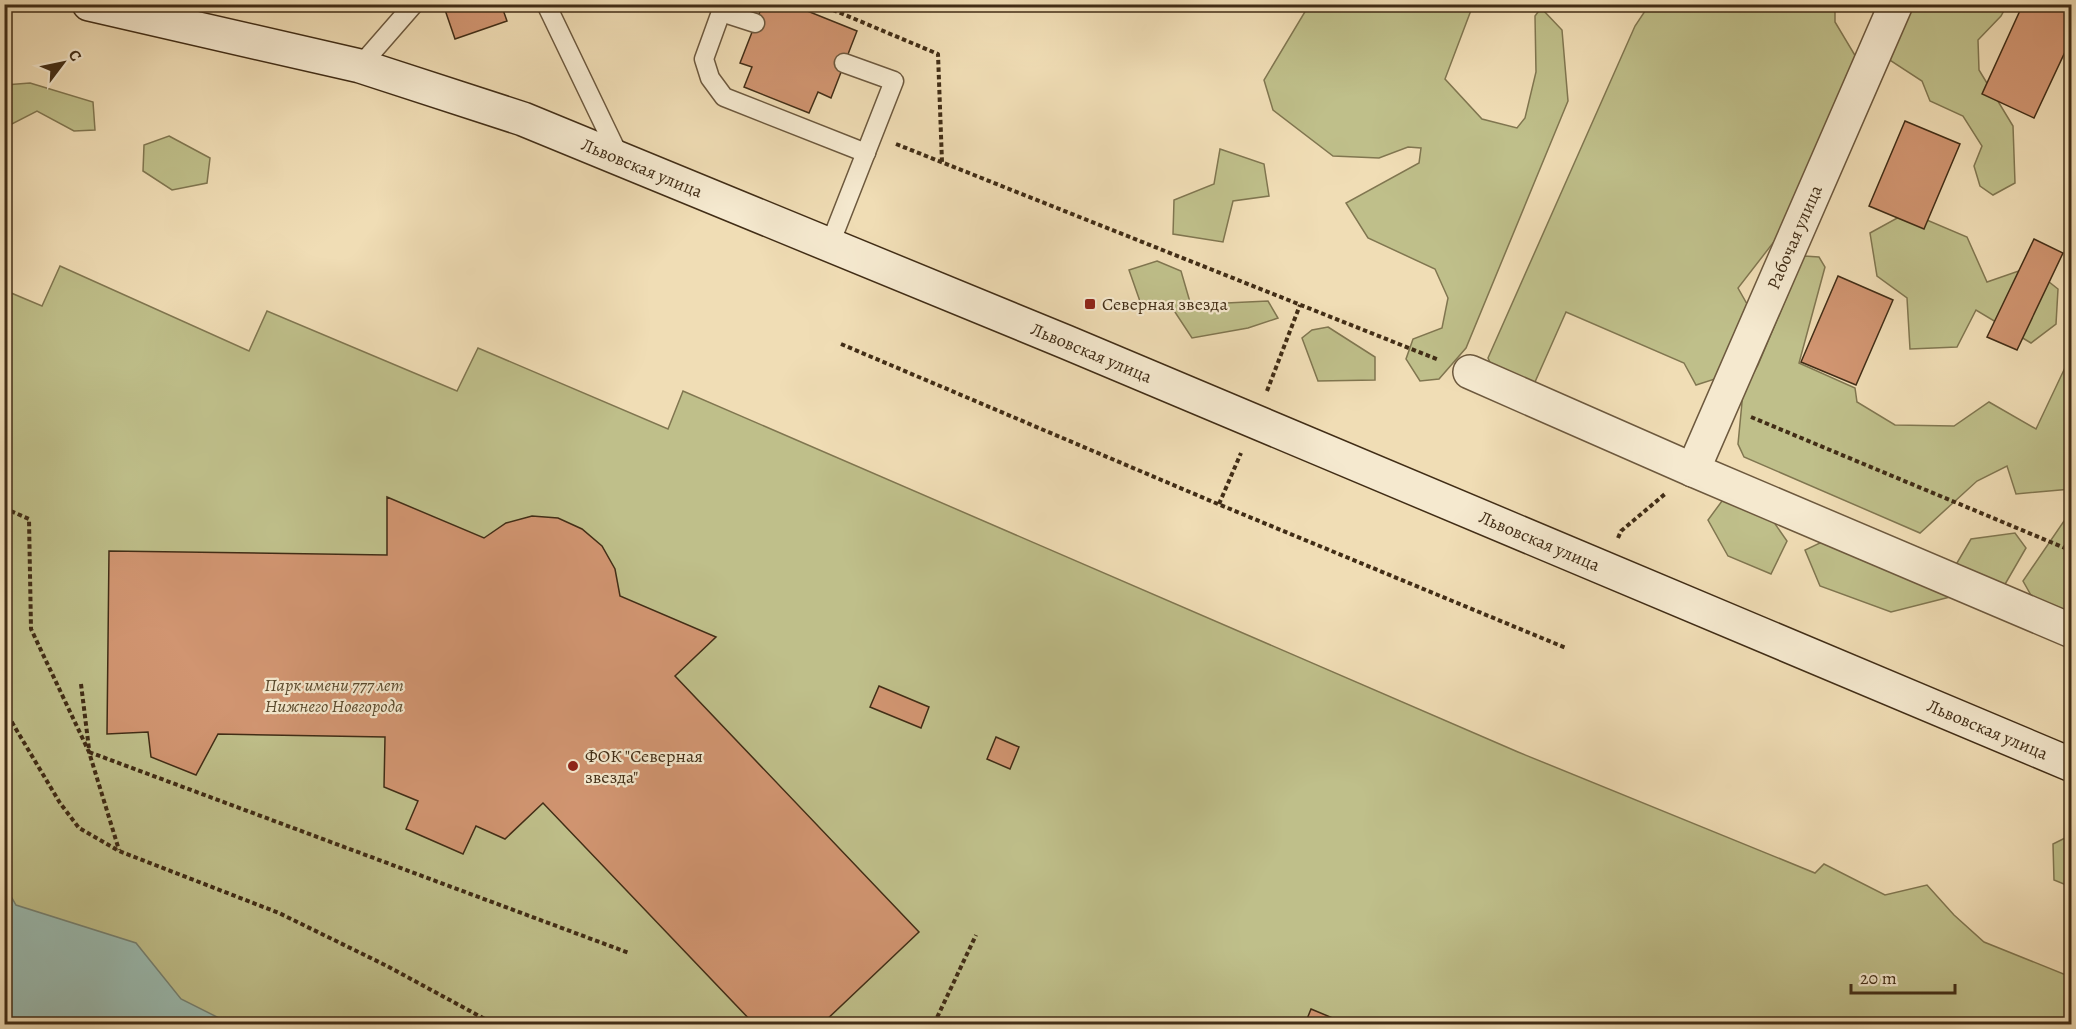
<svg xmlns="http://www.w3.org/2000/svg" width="2076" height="1029" font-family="Alegreya,serif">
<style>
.green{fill:#bfbf8a;stroke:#807650;stroke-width:1.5}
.water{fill:#9abbb1;stroke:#768273;stroke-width:1.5}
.building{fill:#d19571;stroke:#412d16;stroke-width:1.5}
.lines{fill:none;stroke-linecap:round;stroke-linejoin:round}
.lane-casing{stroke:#6d593e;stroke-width:21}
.street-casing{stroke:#6d593e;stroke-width:36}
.secondary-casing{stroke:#412d16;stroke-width:36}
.path{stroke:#412d16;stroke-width:4;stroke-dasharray:4.5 3;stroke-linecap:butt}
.lane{stroke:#f5e9cf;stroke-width:18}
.street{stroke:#f5e9cf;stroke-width:33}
.secondary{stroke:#f5e9cf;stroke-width:33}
.poi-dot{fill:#8f2418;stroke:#f5e9cf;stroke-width:2}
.labels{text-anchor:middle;stroke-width:4.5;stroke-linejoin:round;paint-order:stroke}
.street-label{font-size:18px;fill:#412d16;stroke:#f5e9cf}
.poi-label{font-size:18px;fill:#412d16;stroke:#f5e9cf;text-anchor:start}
.park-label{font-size:18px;font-style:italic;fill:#5a4a2d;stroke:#f5e9cf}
</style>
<rect width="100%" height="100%" fill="#f0ddb5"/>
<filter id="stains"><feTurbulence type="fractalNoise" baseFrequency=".00333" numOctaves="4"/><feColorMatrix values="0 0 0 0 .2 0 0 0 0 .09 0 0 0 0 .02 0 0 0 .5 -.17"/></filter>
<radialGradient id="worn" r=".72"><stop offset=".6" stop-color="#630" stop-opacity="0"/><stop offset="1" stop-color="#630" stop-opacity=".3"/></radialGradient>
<g class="green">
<polygon points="1309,5 1473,5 1445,79 1482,119 1517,128 1525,118 1536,72 1535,16 1541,8 1562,30 1568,101 1466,348 1439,379 1420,381 1406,359 1413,339 1442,328 1448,298 1435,269 1368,238 1346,203 1419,163 1421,148 1408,147 1379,158 1333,156 1273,110 1264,80"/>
<polygon points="1649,5 1835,5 1835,22 1856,57 1790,221 1738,288 1747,304 1715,379 1696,385 1684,363 1566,312 1535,382 1521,390 1498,381 1488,358 1635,26"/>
<polygon points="1902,5 2007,5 2001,16 1978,40 1979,70 2013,126 2015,183 1993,195 1980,186 1974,166 1982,146 1963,116 1930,101 1922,81 1888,59"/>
<polygon points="30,83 93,102 95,130 74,131 37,111 12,124 5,120 5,85"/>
<polygon points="169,136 210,158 207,183 172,190 143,171 144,145"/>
<polygon points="1220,149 1264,164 1269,196 1233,201 1223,242 1173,234 1174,200 1214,184"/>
<polygon points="1908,212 1967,237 1987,282 2030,267 2058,289 2056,324 2031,343 1976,310 1957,347 1910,349 1907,298 1877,276 1870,233"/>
<polygon points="1804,256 1819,257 1825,267 1799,363 1855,388 1857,402 1895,425 1954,426 1989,402 2036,429 2071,355 2071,489 2016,494 2007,466 1977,481 1920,533 1744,457 1738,444 1743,392 1758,365"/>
<polygon points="1157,261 1181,271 1190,302 1226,303 1268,301 1278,318 1248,328 1192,338 1173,309 1142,307 1129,270"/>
<polygon points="60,266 249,351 267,311 457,391 478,348 668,429 683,391 1518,752 1815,873 1824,864 1885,895 1927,885 1954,915 1984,942 2071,977 2071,1024 5,1024 4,290 42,306"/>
<polygon points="1328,327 1375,357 1375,380 1318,381 1302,338 1312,330"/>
<polygon points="1722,501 1764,508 1787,541 1771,574 1728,556 1708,520"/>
<polygon points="2064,521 2071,522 2071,612 2032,597 2023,581"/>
<polygon points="1845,531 1935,564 1957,563 1971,539 2015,533 2026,548 2004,586 1950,597 1891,612 1820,586 1805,550"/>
<polygon points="2071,835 2071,887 2054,880 2053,844"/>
</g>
<polygon class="water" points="4,884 16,905 136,943 181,999 231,1024 5,1024"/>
<g class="building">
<polygon points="443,4 501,4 507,21 455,39"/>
<polygon points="763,4 790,4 857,31 831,98 818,92 809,113 744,87 752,67 740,63"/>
<polygon points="2023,4 2072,4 2072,37 2034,118 1982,94"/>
<polygon points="1905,121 1960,144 1924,229 1869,206"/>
<polygon points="2034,239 2063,253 2017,350 1987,337"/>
<polygon points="1838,276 1893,300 1856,385 1801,362"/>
<polygon points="387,497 484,538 506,523 532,516 558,518 582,529 602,546 615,569 620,596 716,637 675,676 919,932 822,1024 754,1024 543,803 505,839 476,826 463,854 406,829 418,801 384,787 385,737 218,734 196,775 151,757 148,732 107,734 109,551 387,555"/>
<polygon points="879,686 929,707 921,728 870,707"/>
<polygon points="996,737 1019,747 1010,769 987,759"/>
<polygon points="1311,1009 1347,1024 1305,1024"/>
</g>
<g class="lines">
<defs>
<g id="lane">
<polyline points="546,4 620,158"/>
<polyline points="755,23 721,12 704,59 710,78 724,97 866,153"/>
<polyline points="360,66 414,4"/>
<polyline points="830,244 894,81 844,63"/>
</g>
<g id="street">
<polyline points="1470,372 1693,470 2072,631"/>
<path id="s1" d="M1693,470L1896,4"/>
</g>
<g id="secondary">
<path id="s2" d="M89,4L360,66L523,119L1066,342L2072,765"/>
</g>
</defs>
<use href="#lane" class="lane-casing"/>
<use href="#street" class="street-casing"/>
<use href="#secondary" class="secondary-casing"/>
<g class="path">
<polyline points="819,4 938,54 942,162"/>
<polyline points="896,144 1439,360"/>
<polyline points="841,344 1218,504 1566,648"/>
<polyline points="1267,391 1300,305"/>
<polyline points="1751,417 2072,551"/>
<polyline points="1219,504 1241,453"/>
<polyline points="4,508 29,519 31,629 89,752 119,850"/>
<polyline points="1618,538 1621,531 1665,494"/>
<polyline points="81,684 89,749"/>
<polyline points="4,709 60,803 79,828 119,851 279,913 387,966 494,1024"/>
<polyline points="89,752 629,953"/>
<polyline points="934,1024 976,935"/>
</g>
<use href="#lane" class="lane"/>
<use href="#street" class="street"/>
<use href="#secondary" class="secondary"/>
</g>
<g class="poi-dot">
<rect x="1084" y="298" width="12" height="12" rx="3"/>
<circle cx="573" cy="766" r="6"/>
</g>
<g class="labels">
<g class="street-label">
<text dy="6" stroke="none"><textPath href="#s2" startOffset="578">Львовская улица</textPath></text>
<text dy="6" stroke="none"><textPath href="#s1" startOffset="254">Рабочая улица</textPath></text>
<text dy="6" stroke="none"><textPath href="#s2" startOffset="1064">Львовская улица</textPath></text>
<text dy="6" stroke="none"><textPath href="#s2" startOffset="1550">Львовская улица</textPath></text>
<text dy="6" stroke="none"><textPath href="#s2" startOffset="2036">Львовская улица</textPath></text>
</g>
<g class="poi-label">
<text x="1102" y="310">Северная звезда</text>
<text x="585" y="762">ФОК "Северная<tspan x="585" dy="21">звезда"</tspan></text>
</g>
<g class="park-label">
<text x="334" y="691">Парк имени 777 лет<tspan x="334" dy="21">Нижнего Новгорода</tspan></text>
</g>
</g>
<rect width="2076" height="1029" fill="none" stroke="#f0ddb5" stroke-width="24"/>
<rect x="6" y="6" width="2064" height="1017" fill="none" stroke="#412d16" stroke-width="3"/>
<rect x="12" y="12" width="2052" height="1005" fill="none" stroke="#412d16" stroke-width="1.5"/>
<g transform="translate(63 63) rotate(58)" stroke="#f5e9cf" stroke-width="4.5" paint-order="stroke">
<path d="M0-4.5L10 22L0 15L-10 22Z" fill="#412d16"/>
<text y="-9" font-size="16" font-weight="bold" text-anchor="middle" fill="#412d16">С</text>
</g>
<path d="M1851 984v9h104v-9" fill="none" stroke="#412d16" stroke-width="3"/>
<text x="1860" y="984" font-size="18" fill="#412d16" stroke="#f5e9cf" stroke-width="4.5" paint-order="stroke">20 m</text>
<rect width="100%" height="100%" filter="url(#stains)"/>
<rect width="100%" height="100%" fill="url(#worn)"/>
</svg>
